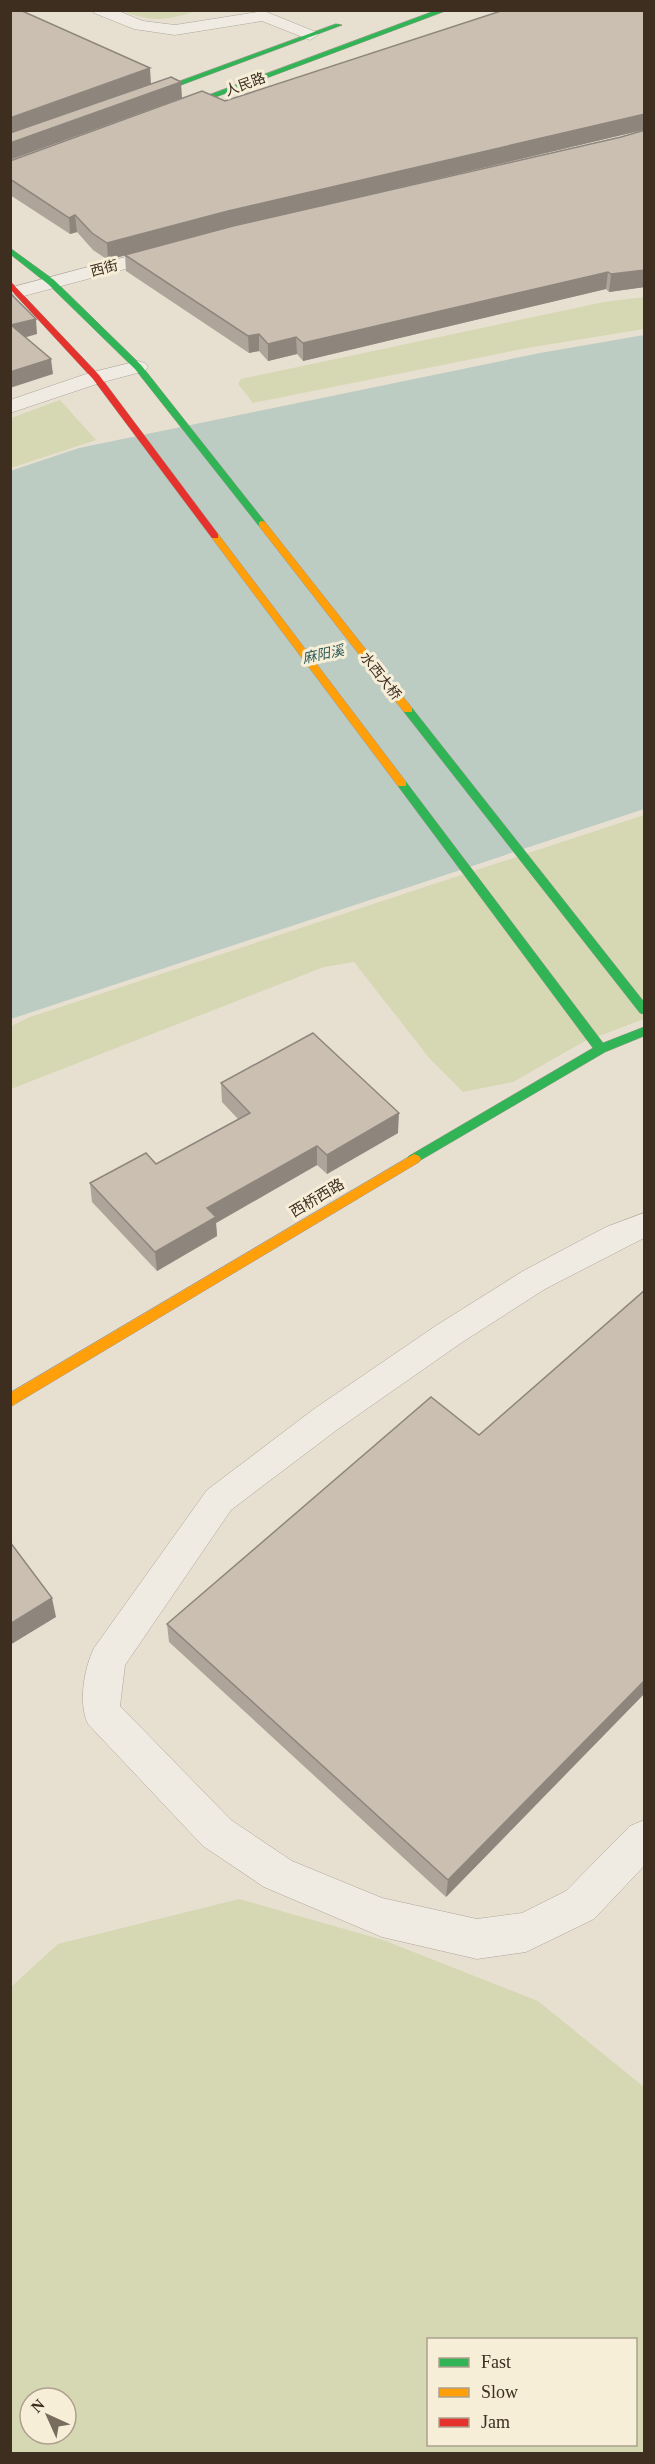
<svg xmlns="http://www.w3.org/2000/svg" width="655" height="2464" font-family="'Times New Roman','Noto Sans SC',serif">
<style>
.green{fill:#d6d7b3;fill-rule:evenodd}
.water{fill:#bcccc2}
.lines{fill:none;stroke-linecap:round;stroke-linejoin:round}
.lane-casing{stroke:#ada599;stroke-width:1}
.street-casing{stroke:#ada599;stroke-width:1}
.fast-casing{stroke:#9c958a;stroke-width:1}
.slow-casing{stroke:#9c958a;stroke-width:1}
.jam-casing{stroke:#9c958a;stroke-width:1}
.lane{fill:#efebe3;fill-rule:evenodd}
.street{fill:#efebe3;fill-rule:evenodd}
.fast{fill:#30b455;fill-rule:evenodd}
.slow{fill:#ff9f0a;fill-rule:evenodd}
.jam{fill:#e5322d;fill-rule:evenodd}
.wall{fill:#afa499;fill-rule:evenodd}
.shaded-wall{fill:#8e867d}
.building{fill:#cbbfb2;stroke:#8e867d;stroke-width:1.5}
.labels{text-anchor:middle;stroke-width:6;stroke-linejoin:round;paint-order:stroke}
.far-street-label{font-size:14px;fill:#3d2e20;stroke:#f7eed8}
.far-water-label{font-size:14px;font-style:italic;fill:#2f5d5a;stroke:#f7eed8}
.street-label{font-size:15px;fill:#3d2e20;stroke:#f7eed8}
</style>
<rect width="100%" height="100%" fill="#e7e0d1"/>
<g class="green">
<path d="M122,11H196C166,21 152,22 122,11Z"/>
<polygon points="644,297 644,329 527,348 253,403 238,384 241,379 604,302"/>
<polygon points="60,400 96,440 11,468 11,418"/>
<polygon points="644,815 644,1019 583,1042 513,1082 463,1092 430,1059 354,962 324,967 11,1089 11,1026 30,1017"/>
<path d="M239,1899L383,1940L538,2001L644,2087V2453H11V1987L58,1944ZM428,2340H636V2444H428ZM30,2398H66V2434H30Z"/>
</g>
<polygon class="water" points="644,335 644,809 11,1019 10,471 79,448 540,353"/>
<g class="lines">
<defs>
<g id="lane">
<polygon points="92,10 116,10 143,21 175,25 264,11 316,32 318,35 310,40 262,21 175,35 134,29 94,13"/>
<polygon points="138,361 145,363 148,367 145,371 103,382 10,413 10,400 89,373"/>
<path d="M644,1213V1238L545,1289L461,1343L338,1429L231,1510L125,1665L120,1706L231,1820L292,1861L382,1898L477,1919L522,1913L566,1891L630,1826L644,1820V1866L594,1919L526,1952L477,1959L382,1937L264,1887L203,1846L88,1724C78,1703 84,1669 94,1648L207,1490L314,1409L437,1325L523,1271L606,1227Z"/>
</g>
<polygon id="street" points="167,246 174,248 177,252 174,256 20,297 10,292 13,287"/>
<g id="fast">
<polygon points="437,10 448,10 173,113 166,111"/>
<polygon points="336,24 342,25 141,100 134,98"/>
<polygon points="10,248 54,280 141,365 265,522 265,526 259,526 135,369 48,284 10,254"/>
<polygon points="408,707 412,708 644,1002 644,1014 640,1013 404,712 404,708"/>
<polygon points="402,781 406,782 603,1043 644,1027 644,1036 605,1052 414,1164 409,1162 407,1159 409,1156 593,1048 398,786 398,782"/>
</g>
<g id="slow">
<polygon points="262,521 265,522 412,708 412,712 404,712 259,526 259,522"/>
<polygon points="215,533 218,534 406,782 406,786 398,786 212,538 212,534"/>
<polygon points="414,1154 419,1156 421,1159 419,1162 10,1407 10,1393"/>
</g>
<polygon id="jam" points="10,281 99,375 218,534 218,538 212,538 93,379 10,289"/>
</defs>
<use href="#lane" class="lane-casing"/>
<use href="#street" class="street-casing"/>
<use href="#fast" class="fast-casing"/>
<use href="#slow" class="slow-casing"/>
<use href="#jam" class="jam-casing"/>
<use href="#lane" class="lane"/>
<use href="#street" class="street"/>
<use href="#fast" class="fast"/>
<use href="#slow" class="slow"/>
<use href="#jam" class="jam"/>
</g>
<g class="wall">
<path d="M645,10V287L609,292L606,289L303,361L297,354L268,361L259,351L249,353L126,271L125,255L108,260L93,250L77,232L70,234L10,195V161L225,101ZM643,130L621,137L300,211Z"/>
<polygon points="221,1083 398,1133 327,1174 317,1165 216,1223 217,1236 157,1271 92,1202 90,1183 156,1164 238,1119 222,1102"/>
<polygon points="645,1290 645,1693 446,1897 169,1642 167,1624 479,1435"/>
</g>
<g class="shaded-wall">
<polygon points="150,68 151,84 10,134 10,118"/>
<polygon points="181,82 182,98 10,160 10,143"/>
<polygon points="645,114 643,130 228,228 108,260 107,243 228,211"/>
<polygon points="75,215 77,232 70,234 69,218"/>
<polygon points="645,270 645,287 609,292 611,274"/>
<polygon points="608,272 606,289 303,361 303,343"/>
<polygon points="36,319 37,334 13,341 11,325"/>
<polygon points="259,334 259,351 249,353 248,336"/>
<polygon points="296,337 297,354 268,361 268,344"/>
<polygon points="51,359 53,374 10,388 10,372"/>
<polygon points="399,1113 398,1133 327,1174 327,1155"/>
<polygon points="317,1146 317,1165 216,1223 217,1236 157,1271 155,1252 207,1208"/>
<polygon points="52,1598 56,1617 10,1645 10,1624"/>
<polygon points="645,1680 645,1693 446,1897 448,1880"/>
</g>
<g class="building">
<polygon points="10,10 20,10 150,68 10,118"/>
<polygon points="504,10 645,10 645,114 228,211 107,243 92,233 75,215 69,218 10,179 10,161 202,91 225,101"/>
<polygon points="171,77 181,82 10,143 10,133"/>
<polygon points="645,130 645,270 611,274 608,272 303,343 296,337 268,344 259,334 248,336 125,255 233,226 621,137"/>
<polygon points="10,293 36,319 11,325 51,359 10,372"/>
<polygon points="313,1033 399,1113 327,1155 317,1146 207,1208 216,1217 155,1252 90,1183 146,1153 156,1164 250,1113 221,1083"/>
<polygon points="645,1290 645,1680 448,1880 167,1624 431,1397 479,1435"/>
<polygon points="10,1542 52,1598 10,1624"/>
</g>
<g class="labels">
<g class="far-street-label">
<text transform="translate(245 84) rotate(-20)" y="5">人民路</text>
<text transform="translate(104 268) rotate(-14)" y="5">西街</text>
<text transform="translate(381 676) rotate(52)" y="5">水西大桥</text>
</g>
<g class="far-water-label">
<text transform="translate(323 654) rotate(-12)" y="5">麻阳溪</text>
</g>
<g class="street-label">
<text transform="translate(317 1198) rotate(-31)" y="5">西桥西路</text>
</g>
</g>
<rect width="655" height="2464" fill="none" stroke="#3d2e20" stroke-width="24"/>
<rect x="427" y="2338" width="210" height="108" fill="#f7eed8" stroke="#ada18e" stroke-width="1.5"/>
<rect x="439" y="2358" width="30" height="9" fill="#30b455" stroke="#ada18e" stroke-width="1.5"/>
<text x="481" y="2368" font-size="18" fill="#3d2e20">Fast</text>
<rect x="439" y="2388" width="30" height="9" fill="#ff9f0a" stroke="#ada18e" stroke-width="1.5"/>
<text x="481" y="2398" font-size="18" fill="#3d2e20">Slow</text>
<rect x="439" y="2418" width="30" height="9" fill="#e5322d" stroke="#ada18e" stroke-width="1.5"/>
<text x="481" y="2428" font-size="18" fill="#3d2e20">Jam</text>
<g transform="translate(48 2416) rotate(315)"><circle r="28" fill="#f7eed8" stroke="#ada18e" stroke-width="1.5"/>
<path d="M0-4.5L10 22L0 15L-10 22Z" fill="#786c5e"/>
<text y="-9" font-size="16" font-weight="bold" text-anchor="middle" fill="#3d2e20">N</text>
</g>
</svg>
